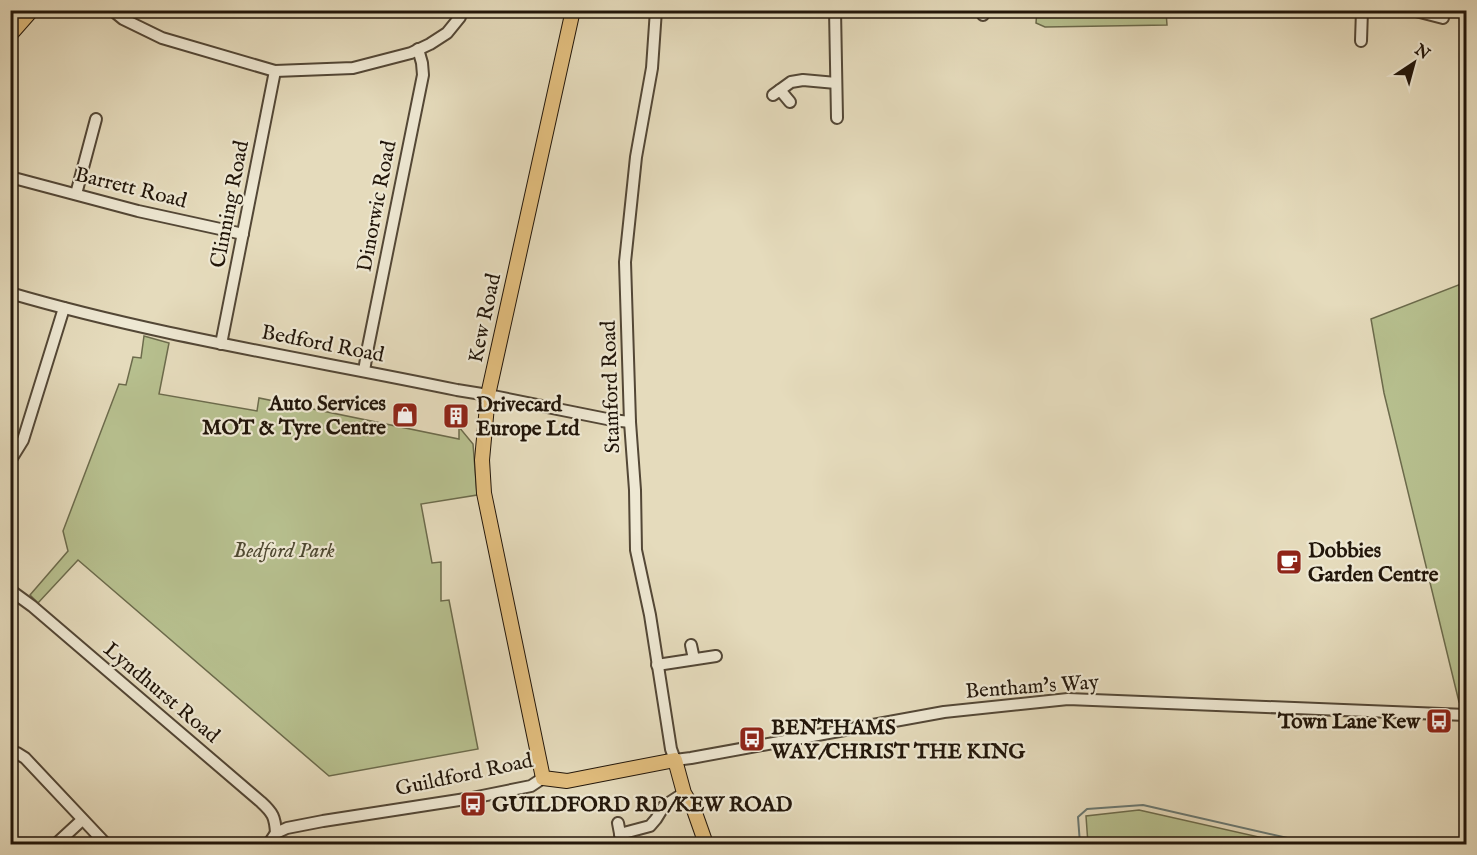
<svg xmlns="http://www.w3.org/2000/svg" width="1477" height="855" font-family="'IM FELL English',serif">
<style>
.green{fill:#b7c08f;stroke:#6c6b4c;stroke-width:1.5}
.lines{fill:none;stroke-linecap:round;stroke-linejoin:round}
.stream{stroke:#697872;stroke-width:2}
.minor-casing{stroke:#534736;stroke-width:14}
.major-casing{stroke:#22160a;stroke-width:16}
.minor{stroke:#eee8d3;stroke-width:10}
.major{stroke:#e2be7e;stroke-width:14}
.labels{text-anchor:middle;stroke-width:4.5;stroke-linejoin:round;paint-order:stroke}
.street-label{font-size:21px;fill:#22160a;stroke:#eee8d3}
.poi-label{font-size:21px;font-weight:bold;fill:#22160a;stroke:#eee8d3;text-anchor:start}
.park-label{font-size:21px;font-style:italic;fill:#4f4932;stroke:#eee8d3}
</style>
<rect width="100%" height="100%" fill="#e5dbbc"/>
<filter id="stains"><feTurbulence type="fractalNoise" baseFrequency=".00333" numOctaves="4"/><feColorMatrix values="0 0 0 0 .2 0 0 0 0 .09 0 0 0 0 .02 0 0 0 .5 -.17"/></filter>
<radialGradient id="worn" r=".72"><stop offset=".6" stop-color="#630" stop-opacity="0"/><stop offset="1" stop-color="#630" stop-opacity=".3"/></radialGradient>
<g class="green">
<polygon points="1166,11 1167,25 1045,27 1036,23 1037,11"/>
<polygon points="1466,282 1466,703 1459,702 1384,393 1371,319"/>
<polygon points="144,336 169,343 159,394 257,411 259,398 459,439 459,427 473,444 477,495 421,504 432,563 441,562 441,601 449,600 478,749 329,776 78,560 38,603 30,595 68,551 63,531 119,384 126,385 133,357 141,358"/>
<polygon points="1139,810 1290,844 1088,844 1086,816"/>
</g>
<g class="lines">
<polyline class="stream" points="1080,844 1078,817 1087,809 1143,805 1314,844"/>
<defs>
<g id="minor">
<polyline points="112,10 123,19 162,38 275,71 353,68 411,53 430,44 447,33 460,17 461,10"/>
<polyline points="656,10 652,68 636,157 625,262 630,422 635,490 636,550 650,615 671,749 675,760 691,758 944,712 1068,699 1466,715"/>
<polyline points="835,10 837,118"/>
<polyline points="983,10 983,15"/>
<polyline points="1412,10 1443,18"/>
<polyline points="1361,41 1362,10"/>
<polyline points="780,90 790,102"/>
<polyline points="773,95 791,82 803,80 836,83"/>
<polyline points="10,177 138,211 243,234"/>
<polyline points="76,194 96,119"/>
<path d="M10,293C157,336 308,359 457,390L488,395L612,420L630,422"/>
<polyline points="221,344 275,71"/>
<polyline points="364,371 368,347 423,75 422,63 418,49"/>
<polyline points="10,461 23,440 64,308"/>
<path d="M10,590L32,606L261,802C273,813 275,817 276,833"/>
<polyline points="691,645 694,659"/>
<polyline points="657,665 716,656"/>
<polyline points="10,753 17,753 25,758 106,844"/>
<polyline points="618,823 622,844"/>
<polyline points="620,834 650,826 656,819 664,806 684,793"/>
<polyline points="56,844 82,820"/>
<polyline points="266,844 270,842 276,833 287,828 323,821 472,798 531,786 543,778"/>
</g>
<g id="major">
<polyline points="573,10 488,395 482,460 484,493 543,778 567,781 675,760 684,793 694,810 706,844"/>
<polyline points="10,35 32,10"/>
</g>
</defs>
<use href="#minor" class="minor-casing"/>
<use href="#major" class="major-casing"/>
<use href="#minor" class="minor"/>
<use href="#major" class="major"/>
</g>
<defs>
<symbol id="shop-square" viewBox="-11 -11 22 22"><rect x="-9" y="-9" width="18" height="18" rx="4" fill="#8f2418" stroke="#eee8d3"/><path d="M-5-2.5h2.3a2.7 3.5 0 0 1 5.4 0H5L5.5 6h-11ZM-1.5-2.5h3a1.5 2.3 0 0 0-3 0Z" fill="#fff"/></symbol>
<symbol id="building-square" viewBox="-11 -11 22 22"><rect x="-9" y="-9" width="18" height="18" rx="4" fill="#8f2418" stroke="#eee8d3"/><path d="M-4-6H4V6H1V3H-1V6H-4ZM-2.5-4.3h1.7v1.8h-1.7ZM.8-4.3h1.7v1.8H.8ZM-2.5-1h1.7V.8h-1.7ZM.8-1h1.7V.8H.8Z" fill="#fff"/></symbol>
<symbol id="cafe-square" viewBox="-11 -11 22 22"><rect x="-9" y="-9" width="18" height="18" rx="4" fill="#8f2418" stroke="#eee8d3"/><path d="M-5.5-4.5H6V0H3Q3 3.5 0 3.5H-2.5Q-5.5 3.5-5.5 0ZM3-3.2v2h1.7v-2ZM-6 4.5H4V6H-6Z" fill="#fff"/></symbol>
<symbol id="bus-square" viewBox="-11 -11 22 22"><rect x="-9" y="-9" width="18" height="18" rx="4" fill="#8f2418" stroke="#eee8d3"/><path d="M-5-6H5V4H4V6H2V4H-2V6H-4V4H-5ZM-3.5-4V0h7V-4ZM-3.5 1.2v1.5H-2V1.2ZM2 1.2v1.5H3.5V1.2Z" fill="#fff"/></symbol>
</defs>
<g fill-rule="evenodd">
<use href="#shop-square" x="390" y="400" width="30" height="30"/>
<use href="#building-square" x="441" y="401" width="30" height="30"/>
<use href="#cafe-square" x="1274" y="547" width="30" height="30"/>
<use href="#bus-square" x="1424" y="706" width="30" height="30"/>
<use href="#bus-square" x="737" y="724" width="30" height="30"/>
<use href="#bus-square" x="458" y="789" width="30" height="30"/>
</g>
<g class="labels">
<g class="street-label">
<text transform="translate(131 187) rotate(14)" y="7">Barrett Road</text>
<text transform="translate(229 204) rotate(-79)" y="7">Clinning Road</text>
<text transform="translate(376 206) rotate(-79)" y="7">Dinorwic Road</text>
<text transform="translate(484 318) rotate(-78)" y="7">Kew Road</text>
<text transform="translate(323 343) rotate(11)" y="7">Bedford Road</text>
<text transform="translate(610 387) rotate(-92)" y="7">Stamford Road</text>
<text transform="translate(1032 686) rotate(-4)" y="7">Bentham's Way</text>
<text transform="translate(162 692) rotate(40)" y="7">Lyndhurst Road</text>
<text transform="translate(464 774) rotate(-12)" y="7">Guildford Road</text>
</g>
<g class="poi-label">
<text x="386" y="410" text-anchor="end">Auto Services<tspan x="386" dy="24">MOT &amp; Tyre Centre</tspan></text>
<text x="476" y="411">Drivecard<tspan x="476" dy="24">Europe Ltd</tspan></text>
<text x="1308" y="557">Dobbies<tspan x="1308" dy="24">Garden Centre</tspan></text>
<text x="1420" y="728" text-anchor="end">Town Lane Kew</text>
<text x="771" y="734">BENTHAMS<tspan x="771" dy="24">WAY/CHRIST THE KING</tspan></text>
<text x="492" y="811">GUILDFORD RD/KEW ROAD</text>
</g>
<g class="park-label">
<text x="284" y="557">Bedford Park</text>
</g>
</g>
<rect width="1477" height="855" fill="none" stroke="#e5dbbc" stroke-width="36"/>
<rect x="12" y="12" width="1453" height="831" fill="none" stroke="#22160a" stroke-width="3"/>
<rect x="18" y="18" width="1441" height="819" fill="none" stroke="#22160a" stroke-width="1.5"/>
<g transform="translate(1414 63) rotate(36)" stroke="#eee8d3" stroke-width="4.5" paint-order="stroke">
<path d="M0-4.5L10 22L0 15L-10 22Z" fill="#22160a"/>
<text y="-9" font-size="16" font-weight="bold" text-anchor="middle" fill="#22160a">N</text>
</g>
<rect width="100%" height="100%" filter="url(#stains)"/>
<rect width="100%" height="100%" fill="url(#worn)"/>
</svg>
